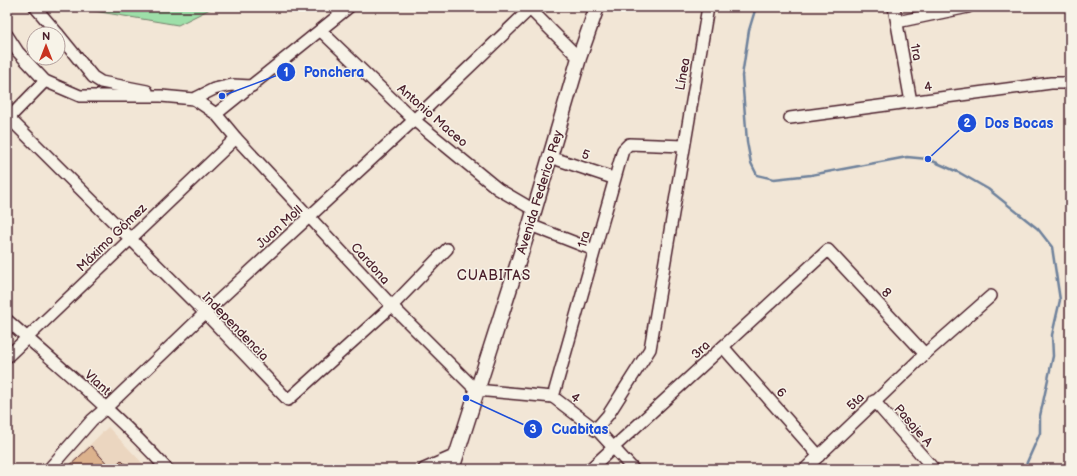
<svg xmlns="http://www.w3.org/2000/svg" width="1077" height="476" font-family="'Balsamiq Sans',sans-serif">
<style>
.built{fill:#ebd6c0}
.green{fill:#9ddfa8;stroke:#747f6a}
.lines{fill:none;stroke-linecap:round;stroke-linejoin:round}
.stream{stroke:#6e819b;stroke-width:2.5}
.building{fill:#dcb28d;stroke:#4a1f2b}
.minor-casing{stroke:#4a1f2b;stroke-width:14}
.major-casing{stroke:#4a1f2b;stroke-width:17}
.minor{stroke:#f7f3e8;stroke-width:11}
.major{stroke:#f7f3e8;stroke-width:14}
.labels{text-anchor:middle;stroke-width:3;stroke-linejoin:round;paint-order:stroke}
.street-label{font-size:13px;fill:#4a1f2b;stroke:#f7f3e8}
.neighbourhood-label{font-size:14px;letter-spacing:1px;fill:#4a1f2b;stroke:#f7f3e8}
.leader{fill:none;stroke:#1d4ed8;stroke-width:1.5}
.callout-dot{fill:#1d4ed8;stroke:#f7f3e8;stroke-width:1.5}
.mark-label{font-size:12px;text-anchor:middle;font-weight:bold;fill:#fff}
.callout-label{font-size:14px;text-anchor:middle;font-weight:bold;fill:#1d4ed8;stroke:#f7f3e8;stroke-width:3;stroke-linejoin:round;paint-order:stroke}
</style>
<rect width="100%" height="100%" fill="#f2e6d6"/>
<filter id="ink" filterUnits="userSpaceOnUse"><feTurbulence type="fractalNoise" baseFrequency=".025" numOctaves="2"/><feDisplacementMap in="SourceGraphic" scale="8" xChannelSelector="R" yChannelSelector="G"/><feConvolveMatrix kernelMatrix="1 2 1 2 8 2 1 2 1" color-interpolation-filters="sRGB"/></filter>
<g filter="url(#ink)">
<polygon class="built" points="108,427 148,469 65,469"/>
<polygon class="green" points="70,7 214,7 178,25"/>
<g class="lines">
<polyline class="stream" points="756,7 749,30 742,76 747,142 751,163 757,175 774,179 811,175 907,157 928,159 960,173 988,189 1038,229 1052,247 1060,300 1052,335 1053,356 1040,416 1040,433 1024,469"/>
</g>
<polygon class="building" points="91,446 112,469 121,460 130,469 66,469"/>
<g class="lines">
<defs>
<g id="minor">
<polyline points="35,7 58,34"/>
<polyline points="528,7 579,58"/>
<polyline points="894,7 911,102"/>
<polyline points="897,22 968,7"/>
<polyline points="321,31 414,120 498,189 534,210"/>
<polyline points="58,34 93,77 101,82 147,91"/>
<polyline points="7,35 18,52 45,81 80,96 161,96 194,99 214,89 232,85 252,86"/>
<polyline points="194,99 216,114 236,138 392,306 476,390 553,397"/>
<polyline points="216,114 349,7"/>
<polyline points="7,116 205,313 288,400 392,306 447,249"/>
<polyline points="790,118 1051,83 1070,83"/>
<polyline points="7,120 45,81"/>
<polyline points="550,157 613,178"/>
<polyline points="530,225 594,250"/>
<path d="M7,320C61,368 118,415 167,469"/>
<polyline points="723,347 819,456"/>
<polyline points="7,357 236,138"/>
<polyline points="553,397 623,150 629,144 684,146"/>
<polyline points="553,397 599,432 633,469"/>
<polyline points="874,401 932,467"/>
<polyline points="595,430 608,415 650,349 708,7"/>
<polyline points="49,469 92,420 106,408 205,313 414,120 532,7"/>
<polyline points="424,469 456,455"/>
<polyline points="590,469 828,250 925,354"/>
<polyline points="805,469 925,354 991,296"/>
</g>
<polyline id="major" points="452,469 530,225 579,58 597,7"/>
</defs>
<use href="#minor" class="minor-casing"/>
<use href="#major" class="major-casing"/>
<use href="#minor" class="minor"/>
<use href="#major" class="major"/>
</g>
</g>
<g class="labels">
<g class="street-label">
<text transform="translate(917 52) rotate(80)" y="5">1ra</text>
<text transform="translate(682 74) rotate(-80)" y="5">Línea</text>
<text transform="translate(928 86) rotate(-8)" y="5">4</text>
<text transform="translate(433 115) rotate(41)" y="5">Antonio Maceo</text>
<text transform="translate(586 154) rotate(19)" y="5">5</text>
<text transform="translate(539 192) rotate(-73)" y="5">Avenida Federico Rey</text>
<text transform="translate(279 226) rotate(-42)" y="5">Juan Moll</text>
<text transform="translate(111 237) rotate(-44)" y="5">Máximo Gómez</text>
<text transform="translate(583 239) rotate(-75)" y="5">1ra</text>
<text transform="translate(371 263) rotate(48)" y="5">Cardona</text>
<text transform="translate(887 292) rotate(47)" y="5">8</text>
<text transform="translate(236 326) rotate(46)" y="5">Independencia</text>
<text transform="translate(700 349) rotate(-43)" y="5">3ra</text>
<text transform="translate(98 382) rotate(42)" y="5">Vlant</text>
<text transform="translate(782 392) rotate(49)" y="5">6</text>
<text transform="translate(576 397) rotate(38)" y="5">4</text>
<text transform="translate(855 401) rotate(-45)" y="5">5ta</text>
<text transform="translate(914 425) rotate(49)" y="5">Pasaje A</text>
</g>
<g class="neighbourhood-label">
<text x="494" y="280">CUABITAS</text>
</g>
</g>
<path class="leader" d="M222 96L286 72M928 159L967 123M466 398L533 429"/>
<g class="callout-dot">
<circle cx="222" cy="96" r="4"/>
<circle cx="928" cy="159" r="4"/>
<circle cx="466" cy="398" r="4"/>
<circle cx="286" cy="72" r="10"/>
<circle cx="967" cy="123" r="10"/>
<circle cx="533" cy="429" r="10"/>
</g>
<g class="mark-label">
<text x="286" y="76">1</text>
<text x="967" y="127">2</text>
<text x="533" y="433">3</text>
</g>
<g class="callout-label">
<text x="334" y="77">Ponchera</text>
<text x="1019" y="128">Dos Bocas</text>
<text x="580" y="434">Cuabitas</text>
</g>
<rect width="1077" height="476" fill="none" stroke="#f7f3e8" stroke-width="24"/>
<rect x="12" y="12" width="1053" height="452" fill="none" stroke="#4a1f2b" stroke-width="1.5" filter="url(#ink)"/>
<g transform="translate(46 46)"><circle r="19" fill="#f7f3e8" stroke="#b29e9c"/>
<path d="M0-3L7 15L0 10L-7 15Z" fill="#c8321e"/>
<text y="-6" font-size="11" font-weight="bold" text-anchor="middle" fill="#4a1f2b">N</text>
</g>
</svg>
